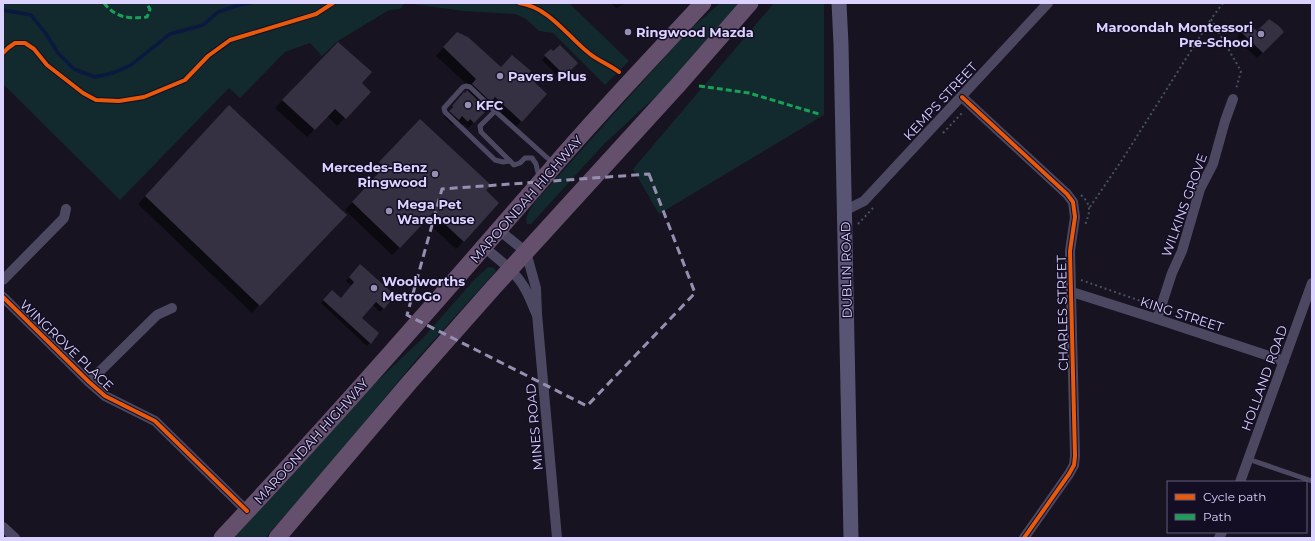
<svg xmlns="http://www.w3.org/2000/svg" width="1315" height="541" font-family="Montserrat,sans-serif">
<style>
.green{fill:#12292d}
.shadow{fill:#0007}
.lines{fill:none;stroke-linecap:round;stroke-linejoin:round}
.stream{stroke:#0a1940;stroke-width:3.5}
.building{fill:#353142}
.path{stroke:#475261;stroke-width:2;stroke-dasharray:2 3;stroke-linecap:butt}
.service{stroke:#4c4861;stroke-width:5}
.minor{stroke:#4c4861;stroke-width:10}
.secondary{stroke:#585473;stroke-width:15}
.trunk{stroke:#64506c;stroke-width:17}
.quiet{stroke:#1a9f57;stroke-width:3;stroke-dasharray:6 3;stroke-linecap:butt}
.cycleway-casing{stroke:#140e25;stroke-width:6}
.cycleway{stroke:#e8590c;stroke-width:4}
.marked{fill:none;stroke:#968fb1;stroke-width:3;stroke-dasharray:8 5;stroke-linejoin:round}
.poi-dot{fill:#968fb1;stroke:#140e25;stroke-width:1.5}
.labels{text-anchor:middle;stroke-width:3;stroke-linejoin:round;paint-order:stroke}
.poi-label{font-size:13px;font-weight:bold;fill:#dbd2ff;stroke:#140e25;text-anchor:start}
.street-label{font-size:13px;fill:#dbd2ff;stroke:#140e25}
</style>
<rect width="100%" height="100%" fill="#171320"/>
<g class="green">
<polygon points="3,3 569,3 629,61 605,85 553,33 539,31 526,19 515,14 464,11 405,3 400,9 389,10 338,41 322,56 310,43 285,52 240,98 229,88 120,200 3,84"/>
<path d="M720,3H740L665,88L604,144L531,224H527C524,217 531,208 535,202L687,32Z"/>
<polygon points="774,3 824,3 824,115 659,214 633,169"/>
<polygon points="488,267 494,268 496,271 416,360 319,477 265,538 233,538 376,382 423,338 474,280"/>
</g>
<g class="shadow">
<polygon points="611,3 627,3 616,8"/>
<polygon points="1245,28 1257,33 1282,32 1257,58 1237,39 1239,34"/>
<polygon points="449,41 500,68 526,75 546,94 514,129 487,104 484,108 483,111 484,112 468,128 464,124 461,126 456,121 453,125 444,117 448,113 447,112 470,87 436,56"/>
<polygon points="338,43 360,83 369,92 337,126 327,116 307,137 275,108"/>
<polygon points="551,50 577,63 560,78 542,60"/>
<polygon points="222,114 259,305 252,313 138,204"/>
<polygon points="412,128 464,241 456,249 425,220 392,255 345,210 377,175 373,171"/>
<polygon points="357,268 394,295 380,312 372,304 361,318 370,343 367,346 321,303 332,291 341,299 352,286 346,281"/>
</g>
<g class="lines">
<polyline class="stream" points="3,10 31,15 46,34 58,53 74,69 95,77 113,73 131,65 170,34 203,25 218,12 239,5 251,3"/>
</g>
<g class="building">
<polygon points="1269,19 1279,26 1284,32 1263,53 1242,33 1244,28 1249,24 1257,31"/>
<polygon points="457,32 468,37 501,67 512,55 531,71 527,75 547,94 522,122 495,97 491,102 472,84 476,79 443,47"/>
<polygon points="338,42 372,72 362,83 371,92 346,119 335,109 315,130 282,100"/>
<polygon points="560,45 578,63 565,76 544,55 551,49 553,51"/>
<polygon points="467,90 486,108 484,111 485,112 474,123 470,119 468,122 462,116 459,120 449,111 453,107 452,106 464,92 465,93"/>
<polygon points="229,105 347,215 260,306 145,196"/>
<polygon points="420,119 491,185 486,190 499,203 464,242 433,213 400,248 352,202 384,167 379,162"/>
<polygon points="360,264 395,295 384,309 376,302 362,318 379,333 371,344 323,300 332,290 341,298 354,282 349,277"/>
</g>
<g class="lines">
<g class="path">
<polyline points="1223,3 1211,19 1241,71 1236,89"/>
<polyline points="943,133 963,112"/>
<path d="M1081,195C1092,205 1090,212 1085,225"/>
<polyline points="1090,207 1122,160 1211,19"/>
<polyline points="858,224 873,208"/>
<polyline points="1081,280 1152,305"/>
</g>
<g class="service">
<polyline points="495,111 470,87 466,86 463,87 444,108 445,112 495,160 503,162 510,161"/>
<polyline points="539,177 536,164 532,158 525,158 520,163 514,165 481,132 480,126 495,111 553,163"/>
<polyline points="1248,459 1312,481"/>
</g>
<g class="minor">
<polyline points="962,97 1067,194 1073,202 1075,217 1070,251 1075,456 1074,465 1069,474 1024,538"/>
<polyline points="844,211 864,201 1048,3"/>
<polyline points="499,230 526,252 536,288 537,314 557,538"/>
<path d="M484,247C498,259 515,271 524,287C529,295 532,304 536,313"/>
<polyline points="3,280 64,218 66,209"/>
<polyline points="1072,292 1157,319 1284,361"/>
<polyline points="3,297 89,382 105,396 155,421 247,511"/>
<polyline points="1157,319 1172,273 1182,251 1200,189 1213,164 1225,121 1233,99"/>
<polyline points="89,382 157,315 172,308"/>
<polyline points="1240,482 1312,283"/>
<polyline points="3,527 15,538"/>
<polyline points="1219,538 1222,532"/>
</g>
<polyline class="secondary" points="839,3 841,44 851,538"/>
<g class="trunk">
<path d="M222,538C336,417 445,292 554,166C602,110 653,57 703,3"/>
<polyline points="277,538 409,383 493,288 679,84 750,3"/>
</g>
<g class="quiet">
<path d="M104,3C116,18 128,19 147,17L150,9L146,3"/>
<polyline points="699,86 749,93 819,114"/>
</g>
<defs>
<g id="cycleway">
<path d="M519,3C549,7 568,37 590,54C599,61 610,65 619,72"/>
<polyline points="3,53 8,48 15,43 25,43 34,49 47,65 83,93 96,100 119,101 144,97 185,80 208,56 230,40 316,14 333,3"/>
<polyline points="962,97 1067,194 1073,202 1075,217 1070,251 1075,456 1074,465 1069,474 1024,538"/>
<polyline points="3,297 89,382 105,396 155,421 247,511"/>
</g>
</defs>
<use href="#cycleway" class="cycleway-casing"/>
<use href="#cycleway" class="cycleway"/>
</g>
<path class="marked" d="M649,174L695,293L587,406L407,315L442,189Z"/>
<g class="poi-dot">
<circle cx="628" cy="32" r="4"/>
<circle cx="1261" cy="34" r="4"/>
<circle cx="500" cy="76" r="4"/>
<circle cx="468" cy="105" r="4"/>
<circle cx="435" cy="174" r="4"/>
<circle cx="389" cy="211" r="4"/>
<circle cx="374" cy="288" r="4"/>
</g>
<g class="labels">
<g class="poi-label">
<text x="1253" y="32" text-anchor="end">Maroondah Montessori<tspan x="1253" dy="15">Pre-School</tspan></text>
<text x="636" y="37">Ringwood Mazda</text>
<text x="508" y="81">Pavers Plus</text>
<text x="476" y="110">KFC</text>
<text x="427" y="172" text-anchor="end">Mercedes-Benz<tspan x="427" dy="15">Ringwood</tspan></text>
<text x="397" y="209">Mega Pet<tspan x="397" dy="15">Warehouse</tspan></text>
<text x="382" y="286">Woolworths<tspan x="382" dy="15">MetroGo</tspan></text>
</g>
<g class="street-label">
<text transform="translate(940 101) rotate(-47)" y="5">KEMPS STREET</text>
<text transform="translate(526 199) rotate(-49)" y="5">MAROONDAH HIGHWAY</text>
<text transform="translate(1184 205) rotate(-70)" y="5">WILKINS GROVE</text>
<text transform="translate(846 270) rotate(-91)" y="5">DUBLIN ROAD</text>
<text transform="translate(1062 313) rotate(-91)" y="5">CHARLES STREET</text>
<text transform="translate(1182 314) rotate(18)" y="5">KING STREET</text>
<text transform="translate(67 345) rotate(44)" y="5">WINGROVE PLACE</text>
<text transform="translate(1264 378) rotate(-70)" y="5">HOLLAND ROAD</text>
<text transform="translate(534 427) rotate(-95)" y="5">MINES ROAD</text>
<text transform="translate(311 441) rotate(-48)" y="5">MAROONDAH HIGHWAY</text>
</g>
</g>
<rect width="1315" height="541" fill="none" stroke="#dbd2ff" stroke-width="8"/>
<rect x="1167" y="481" width="140" height="52" fill="#140e25" stroke="#645c7c"/>
<rect x="1175" y="494" width="20" height="6" fill="#e8590c" stroke="#645c7c"/>
<text x="1203" y="501" font-size="12" fill="#dbd2ff">Cycle path</text>
<rect x="1175" y="514" width="20" height="6" fill="#1a9f57" stroke="#645c7c"/>
<text x="1203" y="521" font-size="12" fill="#dbd2ff">Path</text>
</svg>
